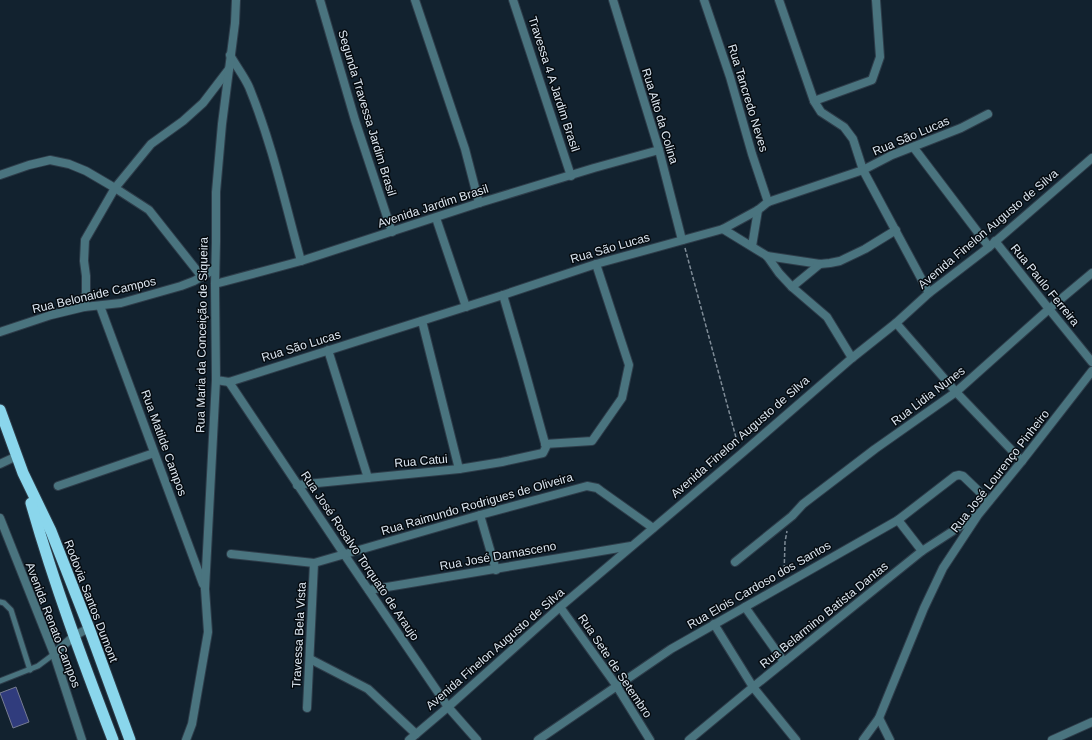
<svg xmlns="http://www.w3.org/2000/svg" width="1092" height="740" font-family="Arial,sans-serif">
<style>
.building{fill:#303c7d;stroke:#767c92}
.lines{fill:none;stroke-linecap:round;stroke-linejoin:round}
.service-casing{stroke:#2e3d4a;stroke-width:7}
.minor-casing{stroke:#2e3d4a;stroke-width:10}
.tertiary-casing{stroke:#2e3d4a;stroke-width:10}
.trunk-casing{stroke:#2e3d4a;stroke-width:13}
.path{stroke:#7f8c97;stroke-width:1.5;stroke-dasharray:4 2;stroke-linecap:butt}
.service{stroke:#4a747f;stroke-width:5}
.minor{stroke:#4a747f;stroke-width:8}
.tertiary{stroke:#4a747f;stroke-width:8}
.trunk{stroke:#8ad6ec;stroke-width:11}
.labels{text-anchor:middle;stroke-width:3;stroke-linejoin:round;paint-order:stroke}
.street-label{font-size:12px;fill:#dce6f0;stroke:#050b10}
</style>
<rect width="100%" height="100%" fill="#12222f"/>
<polygon class="building" points="16,687 29,722 13,728 0,693"/>
<g class="lines">
<defs>
<g id="service">
<polyline points="0,602 4,603 11,610 30,670"/>
<polyline points="0,681 38,666 54,654"/>
</g>
<g id="minor">
<polyline points="320,0 355,120 392,232"/>
<polyline points="415,0 465,149 479,203"/>
<polyline points="513,0 571,176"/>
<polyline points="613,0 659,150 682,240"/>
<polyline points="704,0 730,77 752,154 768,202"/>
<polyline points="779,0 814,101 821,112 844,127 853,139 863,170 929,293"/>
<path d="M230,55C236,66 244,76 249,87C272,143 285,203 301,261"/>
<polyline points="814,101 872,80 880,57 876,0"/>
<polyline points="914,148 989,247"/>
<polyline points="0,175 29,165 50,160 69,164 86,171 115,188 149,210 202,277"/>
<polyline points="436,218 466,307"/>
<polyline points="723,229 767,256 779,273 792,287 827,317 852,358"/>
<polyline points="995,241 1049,309 1092,362"/>
<polyline points="752,246 758,210"/>
<polyline points="767,256 820,264 830,263 840,261 865,249 896,230"/>
<polyline points="215,284 301,261 479,203 594,168 659,150"/>
<polyline points="792,287 820,264"/>
<polyline points="100,306 203,584"/>
<polyline points="84,307 86,292 86,276 84,261 85,240 115,188 151,144 183,121 203,103 229,69"/>
<polyline points="422,321 459,469"/>
<polyline points="896,323 956,392 1022,461"/>
<polyline points="0,332 51,315 84,307 121,303 181,286 194,281 215,269"/>
<polyline points="328,350 368,478"/>
<polyline points="216,380 229,382 503,295 596,264 723,229 758,210 768,202 863,170 892,155 961,128 988,114"/>
<polyline points="229,382 344,554 448,707 477,740"/>
<polyline points="545,444 592,441 622,398 629,365 596,264"/>
<polyline points="0,464 17,456"/>
<polyline points="297,485 459,469 502,462 543,453 546,447 522,360 503,295"/>
<polyline points="58,486 154,453"/>
<polyline points="480,515 496,570"/>
<polyline points="0,518 54,654 82,740"/>
<polyline points="898,520 922,551"/>
<polyline points="231,554 314,563 480,515 587,486 597,488 601,491 653,528"/>
<polyline points="735,562 792,516 803,504 875,449 956,392 1049,309 1092,273"/>
<polyline points="369,590 631,546"/>
<polyline points="560,607 616,685 650,740"/>
<polyline points="745,607 784,662"/>
<polyline points="714,624 753,687 796,740"/>
<polyline points="54,654 74,636 89,628"/>
<polyline points="310,659 368,689 416,734"/>
<polyline points="307,708 314,563"/>
<polyline points="879,718 890,740"/>
<polyline points="186,740 192,724 208,632 205,589 216,380 215,284 216,242 216,192 222,124 235,23 236,0"/>
<polyline points="538,740 671,649 898,520 955,476 959,475 963,476 989,501"/>
<polyline points="689,740 753,687 922,551 976,516"/>
<polyline points="863,740 879,718 924,608 943,568 978,515 1022,461 1092,371"/>
<polyline points="1052,740 1092,722"/>
</g>
<polyline id="tertiary" points="409,740 448,707 560,607 741,454 852,358 896,323 929,293 989,247 1092,158"/>
<g id="trunk">
<polyline points="0,410 23,473 51,531 89,628 130,740"/>
<path d="M31,503C54,584 83,662 113,740"/>
</g>
</defs>
<use href="#service" class="service-casing"/>
<use href="#minor" class="minor-casing"/>
<use href="#tertiary" class="tertiary-casing"/>
<use href="#trunk" class="trunk-casing"/>
<g class="path">
<polyline points="685,248 738,445"/>
<polyline points="784,575 785,542 787,531"/>
</g>
<use href="#service" class="service"/>
<use href="#minor" class="minor"/>
<use href="#tertiary" class="tertiary"/>
<use href="#trunk" class="trunk"/>
</g>
<g class="labels">
<g class="street-label">
<text transform="translate(554 84) rotate(72)" y="4">Travessa 4 A Jardim Brasil</text>
<text transform="translate(748 98) rotate(73)" y="4">Rua Tancredo Neves</text>
<text transform="translate(367 113) rotate(73)" y="4">Segunda Travessa Jardim Brasil</text>
<text transform="translate(660 116) rotate(73)" y="4">Rua Alto da Colina</text>
<text transform="translate(911 136) rotate(-23)" y="4">Rua São Lucas</text>
<text transform="translate(433 206) rotate(-18)" y="4">Avenida Jardim Brasil</text>
<text transform="translate(988 229) rotate(-40)" y="4">Avenida Finelon Augusto de Silva</text>
<text transform="translate(610 248) rotate(-16)" y="4">Rua São Lucas</text>
<text transform="translate(1045 285) rotate(51)" y="4">Rua Paulo Ferreira</text>
<text transform="translate(94 295) rotate(-13)" y="4">Rua Belonaide Campos</text>
<text transform="translate(202 335) rotate(-89)" y="4">Rua Maria da Conceição de Siqueira</text>
<text transform="translate(301 346) rotate(-17)" y="4">Rua São Lucas</text>
<text transform="translate(928 396) rotate(-37)" y="4">Rua Lidia Nunes</text>
<text transform="translate(740 437) rotate(-41)" y="4">Avenida Finelon Augusto de Silva</text>
<text transform="translate(164 443) rotate(70)" y="4">Rua Matilde Campos</text>
<text transform="translate(421 461) rotate(-5)" y="4">Rua Catui</text>
<text transform="translate(1000 471) rotate(-52)" y="4">Rua José Lourenço Pinheiro</text>
<text transform="translate(477 504) rotate(-16)" y="4">Rua Raimundo Rodrigues de Oliveira</text>
<text transform="translate(360 556) rotate(56)" y="4">Rua José Rosalvo Torquato de Araujo</text>
<text transform="translate(498 556) rotate(-10)" y="4">Rua José Damasceno</text>
<text transform="translate(759 585) rotate(-30)" y="4">Rua Elois Cardoso dos Santos</text>
<text transform="translate(91 601) rotate(69)" y="4">Rodovia Santos Dumont</text>
<text transform="translate(824 615) rotate(-39)" y="4">Rua Belarmino Batista Dantas</text>
<text transform="translate(53 625) rotate(69)" y="4">Avenida Renato Campos</text>
<text transform="translate(299 635) rotate(-87)" y="4">Travessa Bela Vista</text>
<text transform="translate(495 649) rotate(-41)" y="4">Avenida Finelon Augusto de Silva</text>
<text transform="translate(615 666) rotate(56)" y="4">Rua Sete de Setembro</text>
</g>
</g>
</svg>
